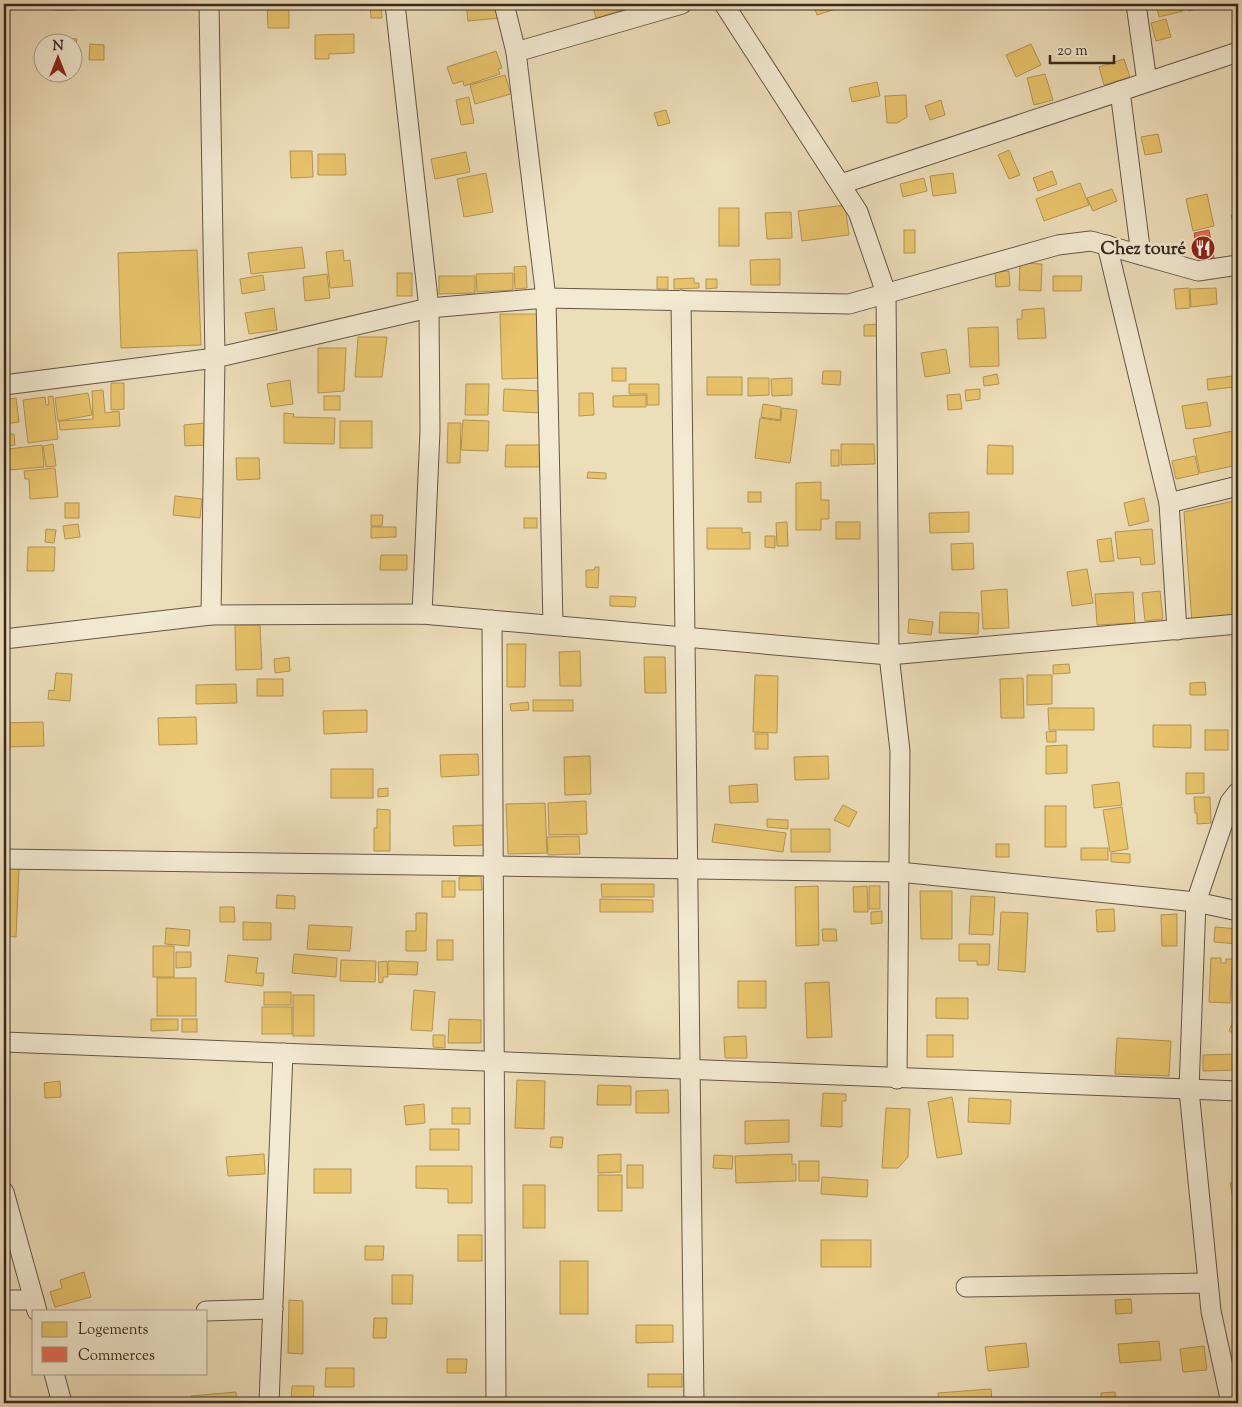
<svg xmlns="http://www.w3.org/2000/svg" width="1242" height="1407" font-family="'Sorts Mill Goudy',serif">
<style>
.homes{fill:#e9c46a;stroke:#b49554}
.shops{fill:#e76f51;stroke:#b25a42}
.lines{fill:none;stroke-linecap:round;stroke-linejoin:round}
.street-casing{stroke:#655646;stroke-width:21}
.street{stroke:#f3ead2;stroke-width:19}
.labels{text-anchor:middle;stroke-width:5;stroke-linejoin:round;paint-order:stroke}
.poi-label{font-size:18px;font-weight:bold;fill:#38281f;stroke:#f3ead2;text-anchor:end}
</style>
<rect width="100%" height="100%" fill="#eddeba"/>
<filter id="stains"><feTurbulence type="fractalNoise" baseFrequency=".004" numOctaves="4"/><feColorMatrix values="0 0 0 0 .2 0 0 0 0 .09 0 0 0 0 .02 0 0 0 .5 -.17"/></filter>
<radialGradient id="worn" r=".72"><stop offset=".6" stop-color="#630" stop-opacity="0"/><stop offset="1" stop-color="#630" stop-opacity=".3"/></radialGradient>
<g class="homes">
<rect x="54" y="4" width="20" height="6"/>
<polygon points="267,4 289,4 289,28 268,28"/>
<polygon points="370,4 381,4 382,18 371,18"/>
<polygon points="466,4 498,4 499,18 468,21"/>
<polygon points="592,4 632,4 633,7 596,18"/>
<polygon points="813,4 841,4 842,7 817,15"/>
<polygon points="1156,4 1181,4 1183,11 1159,17"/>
<polygon points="1187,4 1212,4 1212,5 1189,11"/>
<polygon points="1166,19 1171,37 1156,41 1151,23"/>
<polygon points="354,34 354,53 329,54 329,59 315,59 315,35"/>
<polygon points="60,37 77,39 75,50 72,50 72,42 59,42"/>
<polygon points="90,44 104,45 104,60 89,60"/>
<polygon points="1031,44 1041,65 1016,77 1006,55"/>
<polygon points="496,51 502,68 498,69 500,74 464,86 463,81 453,84 447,67"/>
<polygon points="1124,59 1130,77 1104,85 1099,67"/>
<polygon points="55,72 71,72 70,79 54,78"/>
<polygon points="1045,74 1053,100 1034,105 1027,78"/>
<polygon points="505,75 511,94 475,104 470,85"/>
<polygon points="877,82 880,96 852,102 849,88"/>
<polygon points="906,95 907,117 897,123 887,123 885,96"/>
<polygon points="469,97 474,123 461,125 456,100"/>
<polygon points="941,100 945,115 930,120 925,106"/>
<polygon points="666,110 670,123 658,126 654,113"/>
<polygon points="1158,134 1162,152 1145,155 1141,137"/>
<polygon points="1009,150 1020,175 1009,179 998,155"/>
<polygon points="290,151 312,151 313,177 291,178"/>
<polygon points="466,152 470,172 435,179 431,159"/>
<polygon points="318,154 345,154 346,175 318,175"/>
<polygon points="1052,171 1057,184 1038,191 1033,178"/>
<polygon points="486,173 493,212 464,217 457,179"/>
<polygon points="953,173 956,193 933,196 930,176"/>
<polygon points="924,178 927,191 903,197 900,184"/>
<polygon points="1080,183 1089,205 1044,221 1036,199"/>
<polygon points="1112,189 1117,201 1093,211 1087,198"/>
<polygon points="1207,194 1214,226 1193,231 1186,199"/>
<polygon points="845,205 849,235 802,241 798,211"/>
<rect x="719" y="208" width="20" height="38"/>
<polygon points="791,212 792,238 767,239 765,213"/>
<polygon points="1238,214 1238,226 1234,227 1231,215"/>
<rect x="904" y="230" width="11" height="23"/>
<polygon points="302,247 305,268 251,274 248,253"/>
<polygon points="197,250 201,345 121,348 118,253"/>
<polygon points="343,250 344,261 350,260 353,286 330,288 326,252"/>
<polygon points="780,259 780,285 751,285 750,260"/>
<polygon points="1020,263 1042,264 1041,291 1019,290"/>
<polygon points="526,266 527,288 515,289 514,267"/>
<polygon points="1009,271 1010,286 996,287 995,272"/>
<rect x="397" y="273" width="15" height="23"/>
<polygon points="513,273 513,290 477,292 476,274"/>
<polygon points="327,274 330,298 305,301 303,277"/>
<polygon points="263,275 265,290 242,294 240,279"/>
<polygon points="439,276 475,276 475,293 439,294"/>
<polygon points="1053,276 1082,276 1081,291 1053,291"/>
<rect x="657" y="277" width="11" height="12"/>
<polygon points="694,278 694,283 699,283 699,288 674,289 674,279"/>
<polygon points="706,279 717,279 717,288 706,289"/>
<polygon points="1189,288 1190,308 1176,309 1174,289"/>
<polygon points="1216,288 1217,304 1191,307 1190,289"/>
<polygon points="274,308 277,330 249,334 245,313"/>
<polygon points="1044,308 1046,338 1018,339 1017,319 1022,319 1022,310"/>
<polygon points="500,314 539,314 540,378 502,379"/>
<polygon points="878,324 879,336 864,336 864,325"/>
<polygon points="998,327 999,366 970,367 968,328"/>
<polygon points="358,337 387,337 382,377 355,377"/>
<polygon points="318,348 346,348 344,391 318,393"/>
<polygon points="946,349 950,373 925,377 921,353"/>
<rect x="612" y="368" width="14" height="13"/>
<polygon points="823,371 841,371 840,385 822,384"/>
<polygon points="997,374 999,384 984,386 983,377"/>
<polygon points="1233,376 1234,387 1208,390 1207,379"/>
<rect x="707" y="377" width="35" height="18"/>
<polygon points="748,378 769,378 769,395 748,396"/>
<polygon points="792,378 792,395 772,396 771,379"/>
<polygon points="290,380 293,404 271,407 267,384"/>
<polygon points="111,383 124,383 124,409 111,410"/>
<polygon points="466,384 489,384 488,415 465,415"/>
<polygon points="629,384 659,384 659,405 647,405 647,394 629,394"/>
<polygon points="504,389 542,391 541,413 503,411"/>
<polygon points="980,389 980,399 966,401 965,390"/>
<polygon points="103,390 105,413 119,411 120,426 60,430 59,421 93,419 92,391"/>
<polygon points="88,393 92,415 58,421 55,398"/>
<polygon points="579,393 593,393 594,415 579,416"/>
<polygon points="960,394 962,409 948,410 947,395"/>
<polygon points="646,395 646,407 613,407 613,396"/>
<polygon points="53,396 58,439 28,443 23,400 45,397 46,405 49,405 48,397"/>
<rect x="324" y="396" width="16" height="14"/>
<polygon points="16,398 19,422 4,424 4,400"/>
<polygon points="1207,402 1211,426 1186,429 1182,406"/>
<polygon points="763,404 781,407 780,420 761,417"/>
<polygon points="782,408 797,410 790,463 755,458 760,418 781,421"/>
<polygon points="284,413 294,414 293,417 335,418 334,444 284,443"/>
<polygon points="463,420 489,421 488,451 461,450"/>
<rect x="340" y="421" width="32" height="27"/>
<polygon points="205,423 206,445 185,446 184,425"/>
<polygon points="448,423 461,423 460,463 447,463"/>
<polygon points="1238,430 1238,465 1200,473 1193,439"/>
<polygon points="14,434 15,445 4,446 4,435"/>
<polygon points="53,444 56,466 46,467 43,446"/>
<polygon points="841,444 874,444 875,464 841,465"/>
<polygon points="42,445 44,467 10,470 8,449"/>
<polygon points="506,445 543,445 542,467 505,467"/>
<polygon points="988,445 1013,446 1013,474 987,474"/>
<rect x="831" y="450" width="8" height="16"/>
<polygon points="1195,456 1199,474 1176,479 1172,461"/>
<polygon points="236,458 259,458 260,479 237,480"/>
<polygon points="55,468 58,497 30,499 29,479 25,479 24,471"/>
<polygon points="588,472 606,473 606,479 587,478"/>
<polygon points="821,482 821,500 829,500 829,519 821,519 821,530 796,530 796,483"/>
<rect x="748" y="492" width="13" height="10"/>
<polygon points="175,496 202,499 200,518 173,515"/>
<polygon points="1144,498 1149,521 1129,526 1124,503"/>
<polygon points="1238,500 1238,620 1192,622 1184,512"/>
<rect x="65" y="503" width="14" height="15"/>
<polygon points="969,512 969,532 930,533 929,513"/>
<polygon points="371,515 383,515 382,526 371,526"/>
<rect x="524" y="518" width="13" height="10"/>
<polygon points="787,522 788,546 777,546 776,523"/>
<rect x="836" y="522" width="24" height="17"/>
<polygon points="78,524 80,537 65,539 63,526"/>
<polygon points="371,527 396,527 396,537 371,538"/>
<polygon points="707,528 742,528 742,533 750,532 750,549 707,549"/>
<polygon points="46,529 56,530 54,543 45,542"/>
<polygon points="1152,529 1155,564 1141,565 1140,557 1118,559 1115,532"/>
<polygon points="765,536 775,536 775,548 765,547"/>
<polygon points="1111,538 1114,561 1100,562 1097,540"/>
<polygon points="973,543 974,569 952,570 951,544"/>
<polygon points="28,547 55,547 54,571 27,571"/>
<polygon points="381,555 407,555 407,570 380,570"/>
<polygon points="595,567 599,567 598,588 586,587 586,570 594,570"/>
<polygon points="1087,569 1093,603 1072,606 1067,572"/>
<polygon points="1007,589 1009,628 983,629 981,591"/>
<polygon points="1160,591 1163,619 1145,621 1142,593"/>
<polygon points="1133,592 1135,623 1097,625 1095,594"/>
<polygon points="610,596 636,597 635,607 610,606"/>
<polygon points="940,612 979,613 978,634 939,633"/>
<polygon points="909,619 933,622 931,635 908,633"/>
<polygon points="235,625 260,625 262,669 236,670"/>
<polygon points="507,644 526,644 525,687 507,687"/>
<polygon points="580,651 581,686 560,686 559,652"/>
<polygon points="289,657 290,671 275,673 274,659"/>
<polygon points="644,657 665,657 666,693 645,693"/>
<polygon points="1069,664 1070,673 1053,674 1053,665"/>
<polygon points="56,673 72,674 70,701 48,699 49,690 54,691"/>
<polygon points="755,675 778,676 777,733 753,732"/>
<polygon points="1027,675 1052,675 1052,704 1027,705"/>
<polygon points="1023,678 1024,718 1001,718 1000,679"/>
<rect x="257" y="679" width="26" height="17"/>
<polygon points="1205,682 1206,695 1190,695 1190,683"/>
<polygon points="236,684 237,703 196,704 196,685"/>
<rect x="533" y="700" width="40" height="11"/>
<polygon points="528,702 529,710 511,711 510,704"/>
<polygon points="1048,708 1094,708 1094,730 1049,730"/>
<polygon points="367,710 367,732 324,734 323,711"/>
<polygon points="196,717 197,744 159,745 158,718"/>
<polygon points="43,722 44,746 4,747 4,723"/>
<polygon points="1153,725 1191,725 1191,748 1153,747"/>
<rect x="1205" y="730" width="23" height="20"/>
<polygon points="1056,731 1056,742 1047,742 1046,732"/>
<rect x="755" y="734" width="13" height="15"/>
<polygon points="1067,745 1067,773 1046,774 1046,746"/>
<polygon points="478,754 479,775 441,777 440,755"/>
<polygon points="590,756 591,794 565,795 564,757"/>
<polygon points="828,756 829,779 795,780 794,757"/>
<rect x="331" y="769" width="42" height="29"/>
<polygon points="1186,773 1204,773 1204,793 1186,794"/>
<polygon points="1119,782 1122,805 1094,808 1092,785"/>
<polygon points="757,784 758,802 730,803 729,786"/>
<polygon points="388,788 388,796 378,797 378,789"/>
<polygon points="1194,797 1210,797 1211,823 1197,824 1197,813 1195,813"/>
<polygon points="586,801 587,834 549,835 548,803"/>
<polygon points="545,803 547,853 508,854 506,804"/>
<polygon points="843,805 857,812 849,827 834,820"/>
<rect x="1045" y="806" width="21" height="41"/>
<polygon points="1122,807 1128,849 1110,852 1103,810"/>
<polygon points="377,809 390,810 390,851 374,851 374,828 377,828"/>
<polygon points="767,819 788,820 788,829 767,827"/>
<polygon points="715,824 786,833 783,852 712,842"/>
<polygon points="485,825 486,845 454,846 453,826"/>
<rect x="791" y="829" width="39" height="23"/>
<polygon points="579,836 580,854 548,855 547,837"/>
<rect x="996" y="844" width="13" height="13"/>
<rect x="1081" y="848" width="27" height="12"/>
<polygon points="1111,853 1130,854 1130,863 1111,862"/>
<polygon points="4,867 19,868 16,937 4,936"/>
<polygon points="481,876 482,890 459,890 459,877"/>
<rect x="442" y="881" width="13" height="16"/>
<polygon points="601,884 654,884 654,897 602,897"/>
<polygon points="818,886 819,945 796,946 795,887"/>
<polygon points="867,886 868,912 854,912 853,887"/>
<rect x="869" y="886" width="11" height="23"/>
<polygon points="920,891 952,891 952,939 921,939"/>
<polygon points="277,895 295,896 295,909 276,908"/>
<polygon points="971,896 995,897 993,935 969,934"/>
<polygon points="600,899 653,900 653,912 600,912"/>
<polygon points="220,907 234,907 235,922 220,922"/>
<polygon points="1114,909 1115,931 1097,932 1096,910"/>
<polygon points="882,911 882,923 871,924 871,912"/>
<polygon points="1001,912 1028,913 1025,972 998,970"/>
<polygon points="416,913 427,913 426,951 406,951 406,931 416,931"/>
<polygon points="1177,914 1177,946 1162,946 1161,915"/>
<polygon points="243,922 271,923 271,940 243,940"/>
<polygon points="309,925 352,927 350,951 307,949"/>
<polygon points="1215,927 1238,929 1238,944 1214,942"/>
<polygon points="166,928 190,930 189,946 165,944"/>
<polygon points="822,929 836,929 837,941 823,941"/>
<rect x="437" y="940" width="16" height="20"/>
<polygon points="959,944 990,944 989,965 977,965 977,961 959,961"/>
<rect x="153" y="946" width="21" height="31"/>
<polygon points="176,952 191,952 191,967 176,968"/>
<polygon points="294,954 337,958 336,977 292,973"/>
<polygon points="228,955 258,958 256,973 264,973 263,986 225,982"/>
<polygon points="1211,958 1221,958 1221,963 1226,963 1226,959 1238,959 1238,967 1232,967 1230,1003 1209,1002"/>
<polygon points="341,960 376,961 375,982 340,981"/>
<polygon points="387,961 388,977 383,977 383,982 379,983 378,962"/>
<polygon points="388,961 418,962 417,975 388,974"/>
<rect x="157" y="978" width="39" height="38"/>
<rect x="738" y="981" width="28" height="27"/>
<polygon points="829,982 832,1037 807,1038 805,983"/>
<polygon points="414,990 435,992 432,1031 411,1030"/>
<rect x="264" y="992" width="27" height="13"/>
<rect x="293" y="995" width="21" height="41"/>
<polygon points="936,998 968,998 968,1019 936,1018"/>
<rect x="262" y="1007" width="30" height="27"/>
<polygon points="1238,1009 1238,1035 1229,1031"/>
<polygon points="151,1019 178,1019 178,1030 151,1031"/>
<rect x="182" y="1019" width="15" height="13"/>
<polygon points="449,1019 481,1020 481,1043 448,1043"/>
<polygon points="433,1035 445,1035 445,1048 433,1047"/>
<rect x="927" y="1035" width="26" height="22"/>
<polygon points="746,1036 747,1058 725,1058 724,1037"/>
<polygon points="1117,1038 1171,1041 1169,1076 1115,1074"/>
<polygon points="1238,1054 1238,1070 1203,1071 1203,1055"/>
<polygon points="517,1080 545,1081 544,1129 515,1128"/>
<polygon points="60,1081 61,1097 45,1098 44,1083"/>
<polygon points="598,1085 631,1086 631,1105 597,1105"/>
<polygon points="668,1090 669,1113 636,1113 636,1091"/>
<polygon points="823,1093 846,1094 846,1101 842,1101 842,1127 821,1126"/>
<polygon points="952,1097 962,1154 937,1158 928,1102"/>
<polygon points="969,1098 1011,1100 1010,1124 968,1122"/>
<polygon points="424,1104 425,1123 406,1125 404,1106"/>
<rect x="452" y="1108" width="18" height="16"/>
<polygon points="886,1108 910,1109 908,1157 898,1168 882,1168"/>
<polygon points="789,1120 789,1142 745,1144 745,1121"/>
<rect x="430" y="1129" width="29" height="21"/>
<polygon points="551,1137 563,1137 562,1148 550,1147"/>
<polygon points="264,1154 265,1174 228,1176 226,1157"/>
<polygon points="621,1154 621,1172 598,1173 598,1155"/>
<polygon points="792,1154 792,1164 796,1164 796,1181 736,1183 735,1156"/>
<polygon points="714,1155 733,1156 732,1169 713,1168"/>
<rect x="799" y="1161" width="20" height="20"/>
<rect x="627" y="1165" width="16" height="23"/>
<polygon points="416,1166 472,1166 472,1203 448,1203 448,1189 416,1188"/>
<rect x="314" y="1169" width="37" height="24"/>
<rect x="598" y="1175" width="24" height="36"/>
<polygon points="822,1177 868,1180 867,1197 821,1194"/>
<polygon points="1238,1181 1238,1202 1234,1203 1230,1183"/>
<rect x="523" y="1185" width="22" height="43"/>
<rect x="458" y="1235" width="24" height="26"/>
<rect x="821" y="1240" width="50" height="27"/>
<polygon points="365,1246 384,1246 383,1260 365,1260"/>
<rect x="560" y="1261" width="28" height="53"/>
<polygon points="84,1272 91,1297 55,1307 50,1292 62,1288 60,1280"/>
<polygon points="392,1275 413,1275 412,1304 392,1304"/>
<polygon points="1131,1299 1132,1313 1116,1314 1115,1300"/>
<polygon points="289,1300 303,1301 303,1354 288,1353"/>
<polygon points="374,1318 387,1318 386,1338 373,1338"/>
<polygon points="636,1325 673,1325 673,1342 636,1343"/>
<polygon points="1159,1341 1161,1360 1120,1363 1118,1344"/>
<polygon points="1026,1343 1029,1367 988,1371 985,1347"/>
<polygon points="1204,1346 1207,1370 1183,1372 1180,1349"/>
<polygon points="447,1359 467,1359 466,1373 447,1373"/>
<polygon points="326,1368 354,1368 354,1387 325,1387"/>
<rect x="648" y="1374" width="34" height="13"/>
<polygon points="292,1386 314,1386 313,1403 291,1403"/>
<polygon points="991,1389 992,1403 939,1403 938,1393"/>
<polygon points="236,1392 237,1403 192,1403 191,1396"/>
<polygon points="1115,1392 1116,1403 1101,1403 1101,1393"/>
<polygon points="663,1398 663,1403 641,1403 640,1399"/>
</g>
<polygon class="shops" points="1209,230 1214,258 1199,261 1194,233"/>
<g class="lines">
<defs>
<g id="street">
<polyline points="209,4 215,358 211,615"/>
<polyline points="395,4 429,308 430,431 422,614"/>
<polyline points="504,4 516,52 546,298 553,625"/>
<polyline points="724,4 858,212 886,293 889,655 900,751 897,1079"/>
<polyline points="1136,4 1147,82"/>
<polyline points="516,52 682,4"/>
<polyline points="1120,91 1141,255"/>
<polyline points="841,184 1238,52"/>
<polyline points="1107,245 1169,503 1177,630"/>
<polyline points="681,300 694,1403"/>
<polyline points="4,385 215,358 429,308 546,298 849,304 1058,245 1091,241 1198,271 1238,265"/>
<polyline points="1169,503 1238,486"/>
<polyline points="492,620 496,1403"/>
<polyline points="4,639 211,615 422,614 889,655 1238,624"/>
<polyline points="4,859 899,872 1196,902 1238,911"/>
<polyline points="4,1042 1238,1091"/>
<polyline points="4,1192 37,1311"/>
<polyline points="966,1287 1208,1283"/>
<polyline points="4,1300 34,1300"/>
<polyline points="206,1311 273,1309"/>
<polyline points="54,1373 62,1403"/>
<polyline points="269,1403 283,1053"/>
<polyline points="1231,1403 1211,1311 1189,1090 1196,902 1230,802 1238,792"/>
</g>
</defs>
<use href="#street" class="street-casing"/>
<use href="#street" class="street"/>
</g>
<defs>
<symbol id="restaurant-disc" viewBox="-11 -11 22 22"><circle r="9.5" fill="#8f2418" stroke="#f3ead2"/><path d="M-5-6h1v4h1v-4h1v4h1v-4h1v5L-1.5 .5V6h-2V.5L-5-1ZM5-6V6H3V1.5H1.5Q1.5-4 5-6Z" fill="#fff"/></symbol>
</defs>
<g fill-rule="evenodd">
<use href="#restaurant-disc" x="1189" y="234" width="28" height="28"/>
</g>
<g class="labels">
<g class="poi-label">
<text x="1186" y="254">Chez touré</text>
</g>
</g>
<rect width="1242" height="1407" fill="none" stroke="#eddeba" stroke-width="20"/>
<rect x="5" y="5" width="1232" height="1397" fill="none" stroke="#38281f" stroke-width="2.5"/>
<rect x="10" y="10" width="1222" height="1387" fill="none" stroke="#38281f"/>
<rect x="32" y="1310" width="175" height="65" fill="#f3ead2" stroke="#a89c8a"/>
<rect x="42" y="1322" width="25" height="15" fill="#e9c46a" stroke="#a89c8a"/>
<text x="78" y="1334" font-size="15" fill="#38281f">Logements</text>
<rect x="42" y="1347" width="25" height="15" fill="#e76f51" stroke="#a89c8a"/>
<text x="78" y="1360" font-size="15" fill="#38281f">Commerces</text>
<g transform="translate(58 58)"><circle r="24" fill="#f3ead2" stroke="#a89c8a"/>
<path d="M0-4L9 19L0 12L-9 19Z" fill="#8f2418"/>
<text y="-8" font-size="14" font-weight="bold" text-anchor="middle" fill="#38281f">N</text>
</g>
<path d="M1050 55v8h64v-8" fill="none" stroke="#38281f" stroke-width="2.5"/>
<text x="1057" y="55" font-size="15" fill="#38281f" stroke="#f3ead2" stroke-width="4" paint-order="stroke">20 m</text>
<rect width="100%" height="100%" filter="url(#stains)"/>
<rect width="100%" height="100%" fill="url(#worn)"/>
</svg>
